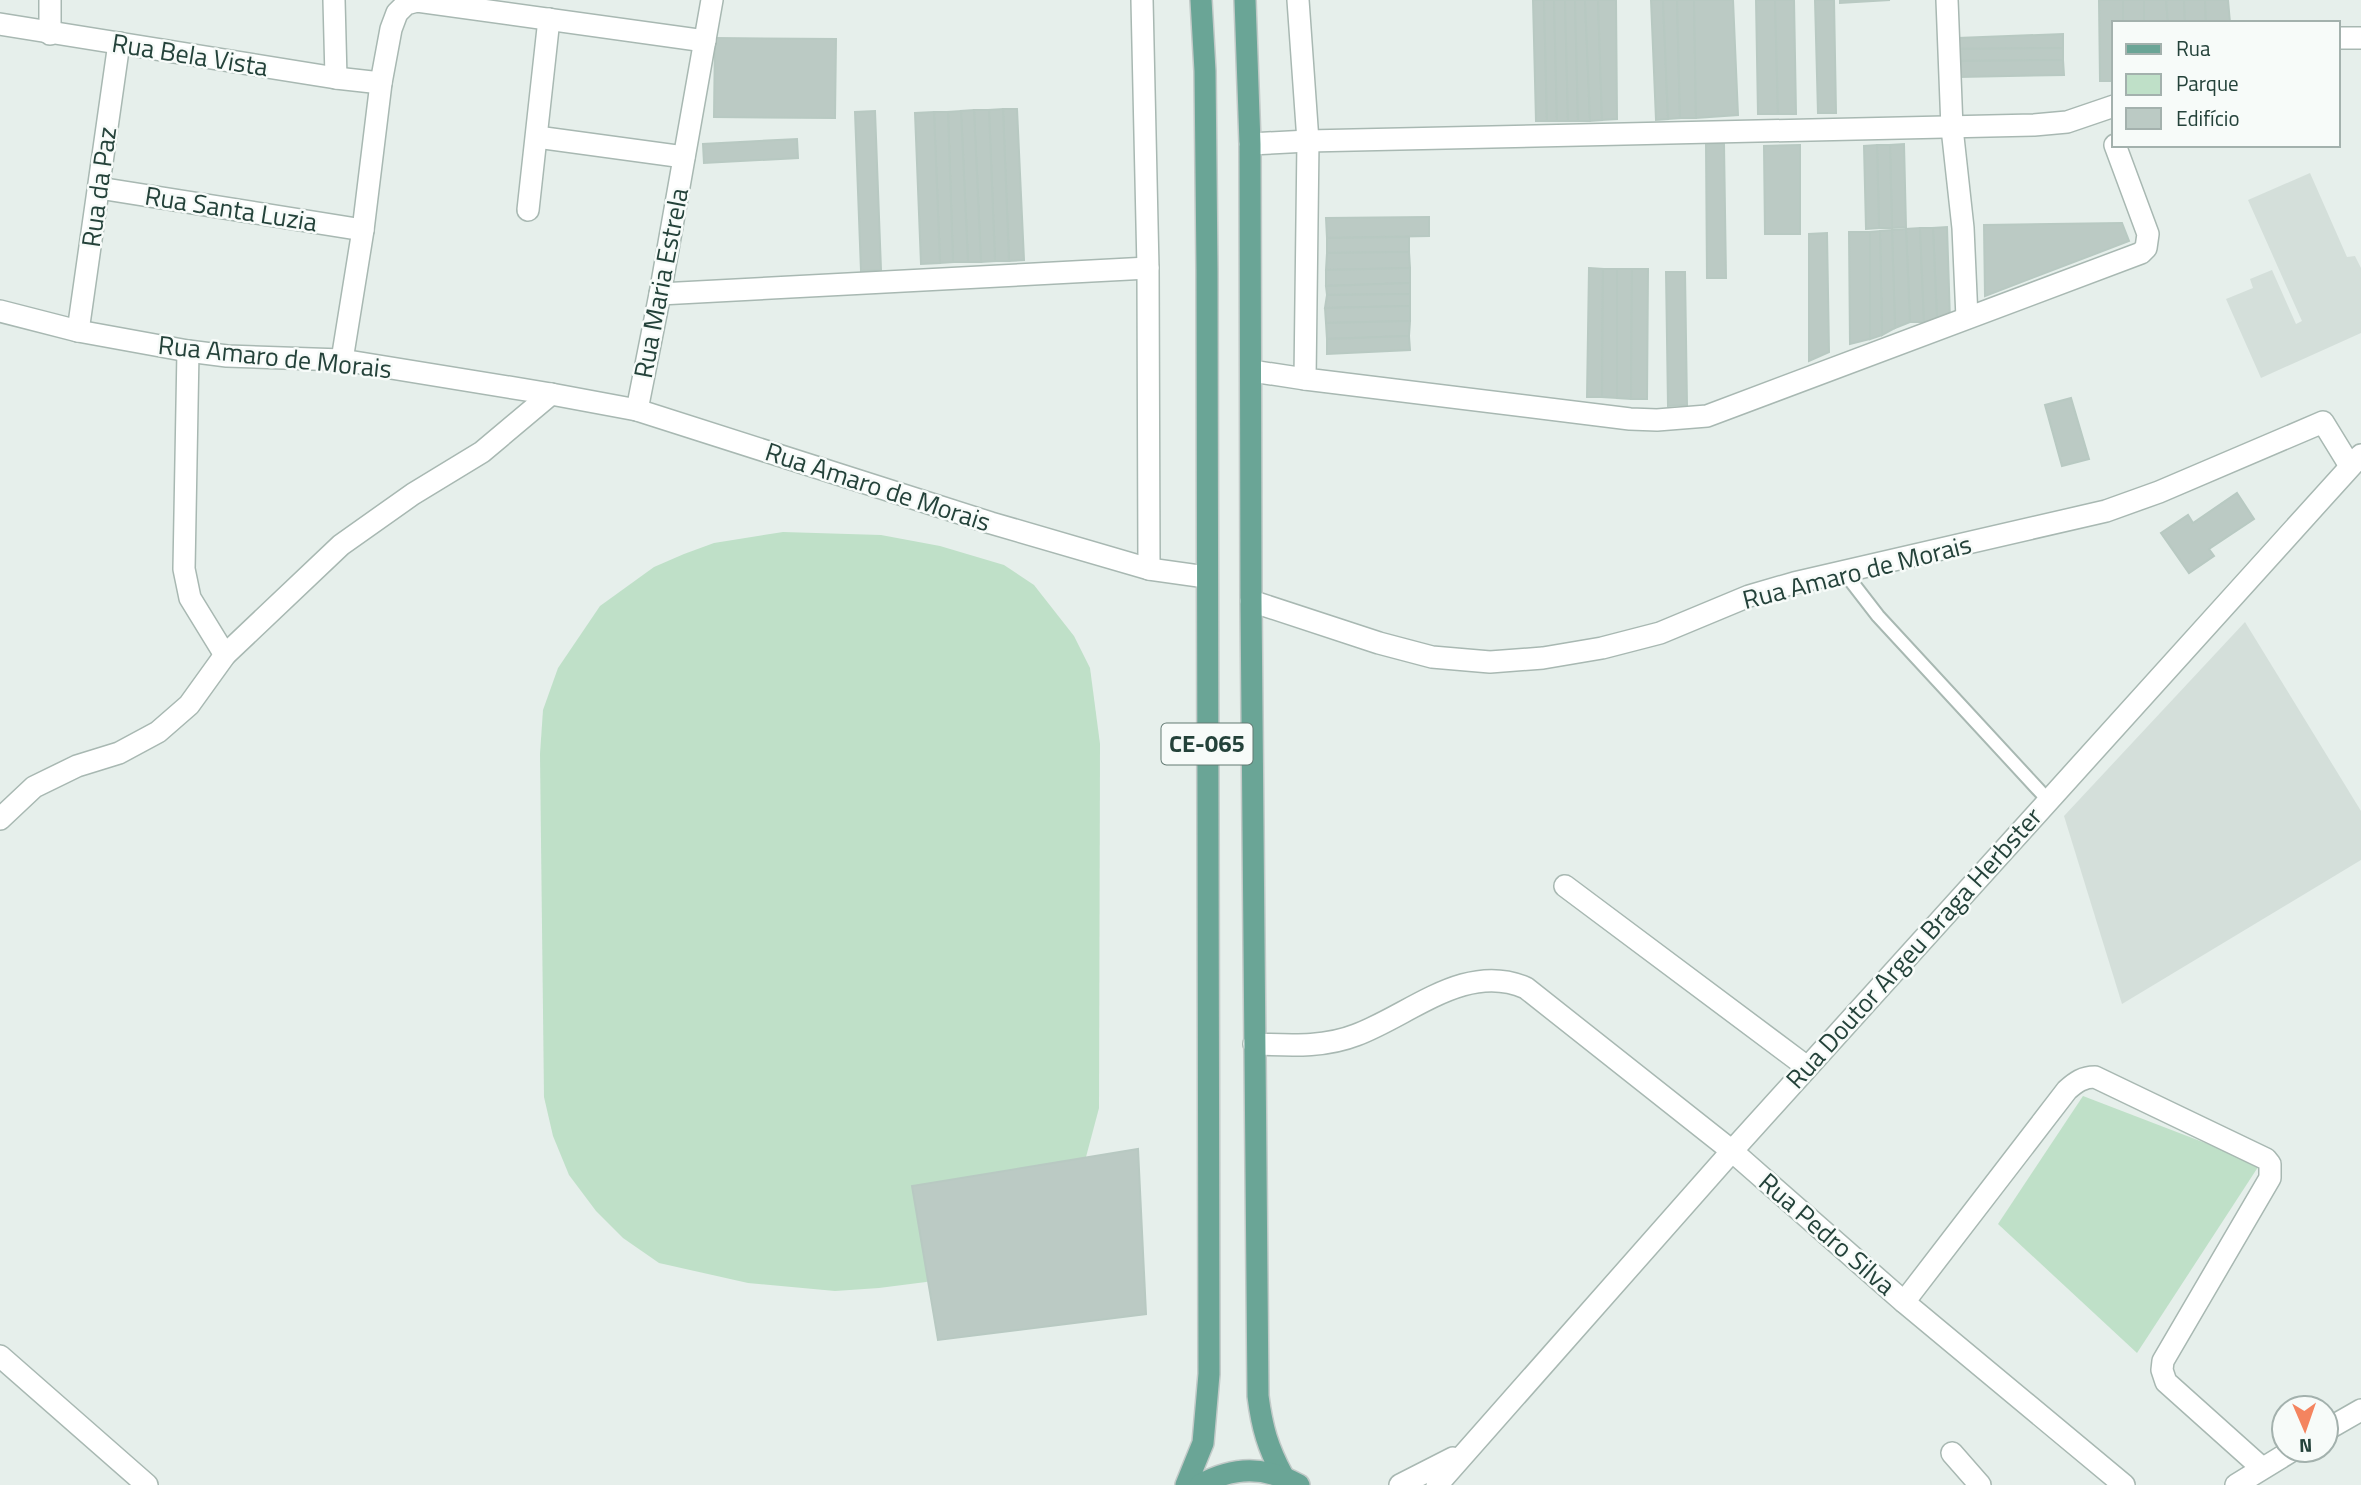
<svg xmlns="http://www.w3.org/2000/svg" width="2361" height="1485" font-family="'Titillium Web',sans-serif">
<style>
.built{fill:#d4dfda}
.green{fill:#bfe0c8}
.building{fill:#bbcac4;stroke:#b8c9c2;stroke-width:2}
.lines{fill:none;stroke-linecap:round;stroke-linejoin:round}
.service-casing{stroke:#a8b8b2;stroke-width:16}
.minor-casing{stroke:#a8b8b2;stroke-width:24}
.tertiary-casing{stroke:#a8b8b2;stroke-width:24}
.primary-casing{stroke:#c2cac8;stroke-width:24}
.service{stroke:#fff;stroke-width:12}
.minor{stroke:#fff;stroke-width:21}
.tertiary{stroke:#fff;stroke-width:21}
.primary{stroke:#6aa596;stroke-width:21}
.labels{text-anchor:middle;stroke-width:5;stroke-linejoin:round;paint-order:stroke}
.shield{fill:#f7fbf9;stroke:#637a73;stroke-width:2}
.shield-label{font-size:24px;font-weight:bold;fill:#24423a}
.street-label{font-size:26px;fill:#24423a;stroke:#f7fbf9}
</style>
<rect width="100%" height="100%" fill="#e6efeb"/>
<g class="built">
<polygon points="2310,173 2347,257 2355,256 2361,268 2361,333 2261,378 2226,299 2253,288 2250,279 2272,270 2296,324 2302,321 2248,200"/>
<polygon points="2245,622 2361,811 2361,860 2122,1004 2064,816"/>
</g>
<g class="green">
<polygon points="783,532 881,535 940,546 1004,565 1034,585 1074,636 1090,668 1100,744 1099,1108 1086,1157 1061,1199 967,1271 926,1282 879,1288 835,1291 748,1283 659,1263 623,1238 596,1211 569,1175 553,1136 544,1097 540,754 543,710 558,668 600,606 654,567 684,554 714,543"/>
<polygon points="2083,1096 2260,1164 2137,1353 1998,1224"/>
</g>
<g class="building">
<polygon points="1533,0 1544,0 1547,121 1536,121"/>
<polygon points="1544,0 1554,0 1557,121 1547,121"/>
<polygon points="1554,0 1565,0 1568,121 1557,121"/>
<polygon points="1565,0 1575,0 1578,121 1568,121"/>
<polygon points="1575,0 1585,0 1590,121 1578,121"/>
<polygon points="1585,0 1598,0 1602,120 1590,121"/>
<polygon points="1598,0 1616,0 1617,119 1602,120"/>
<polygon points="1651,0 1663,0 1668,119 1656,120"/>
<polygon points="1663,0 1677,0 1680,118 1668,119"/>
<polygon points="1677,0 1694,0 1696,118 1680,118"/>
<polygon points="1694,0 1733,0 1738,115 1696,118"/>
<polygon points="1756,0 1775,0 1778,114 1758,114"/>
<polygon points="1775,0 1794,0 1796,114 1778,114"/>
<polygon points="1815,0 1834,0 1836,113 1818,113"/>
<polygon points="1840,0 1890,0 1840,3"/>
<polygon points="2099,0 2123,0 2123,23 2114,23 2114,81 2100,81"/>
<rect x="2123" y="0" width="21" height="23"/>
<polygon points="2144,0 2166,0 2168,23 2144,23"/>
<polygon points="2166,0 2184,0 2185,23 2168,23"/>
<polygon points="2184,0 2205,0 2206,23 2185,23"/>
<polygon points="2205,0 2228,0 2230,23 2206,23"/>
<polygon points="2063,34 2063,48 1958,49 1958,38"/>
<polygon points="715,38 836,39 835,118 714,117"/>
<polygon points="2063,48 2063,60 1958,61 1958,49"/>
<polygon points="2063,60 2064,75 1959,77 1958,61"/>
<polygon points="1003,109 1017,109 1024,260 1009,261"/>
<polygon points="1003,109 1009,261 995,261 989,110"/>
<polygon points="974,110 989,110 995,261 981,262"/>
<polygon points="974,110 981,262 968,262 961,111"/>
<polygon points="875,111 881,270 861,271 855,112"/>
<polygon points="961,111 968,262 953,262 948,112"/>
<polygon points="934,112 948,112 953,262 940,263"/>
<polygon points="934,112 940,263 921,264 915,113"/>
<polygon points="797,139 798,158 704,163 703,144"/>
<polygon points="1706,144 1724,144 1726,278 1707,278"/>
<polygon points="1904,144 1906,227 1892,228 1890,145"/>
<polygon points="1800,145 1800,234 1765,234 1764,146"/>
<polygon points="1877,145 1890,145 1892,228 1879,228"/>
<polygon points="1877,145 1879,228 1866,229 1864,146"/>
<polygon points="1429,217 1429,236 1327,238 1326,218"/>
<polygon points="2122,223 2129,241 1985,296 1984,225"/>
<polygon points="1947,227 1950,320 1937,321 1933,228"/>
<polygon points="1920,228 1924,322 1910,322 1906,229"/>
<polygon points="1920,228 1933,228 1937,321 1924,322"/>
<polygon points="1906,229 1910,322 1895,328 1892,230"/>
<polygon points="1892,230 1895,328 1882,335 1880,231"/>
<polygon points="1880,231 1882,335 1870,339 1870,232"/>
<polygon points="1849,232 1870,232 1870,339 1850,344"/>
<polygon points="1827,233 1829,352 1809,361 1809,234"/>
<polygon points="1409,237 1409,252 1327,253 1327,238"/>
<polygon points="1409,252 1410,268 1326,270 1327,253"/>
<polygon points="1410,268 1410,283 1326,286 1326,270"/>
<polygon points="1589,268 1603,269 1602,397 1587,397"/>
<polygon points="1603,269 1617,269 1617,398 1602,397"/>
<polygon points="1617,269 1632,269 1631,399 1617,398"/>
<polygon points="1632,269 1648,269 1647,399 1631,399"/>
<polygon points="1666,272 1685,272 1687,405 1668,406"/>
<polygon points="1410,283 1410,294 1327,295 1326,286"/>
<polygon points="1410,294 1410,306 1325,308 1327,295"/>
<polygon points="1410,306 1410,321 1326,323 1325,308"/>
<polygon points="1410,321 1409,336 1327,339 1326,323"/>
<polygon points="1409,336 1410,350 1327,354 1327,339"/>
<polygon points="2071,398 2089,459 2062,466 2045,405"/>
<polygon points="2237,493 2254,519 2209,549 2214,556 2189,573 2161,533 2188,515 2193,523"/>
<polygon points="1138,1149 1146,1314 938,1340 912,1186"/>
</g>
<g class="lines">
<defs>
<polyline id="service" points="1844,572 1878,616 2048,800"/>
<g id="minor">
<polyline points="50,0 50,34"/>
<polyline points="334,0 336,78"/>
<polyline points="1142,0 1148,268 1149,569"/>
<polyline points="1298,0 1308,141 1305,379 1630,419 1657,420 1707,416 2141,253 2146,248 2148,234 2115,145"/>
<polyline points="1947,0 1952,128 1963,228 1967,318"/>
<polyline points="0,24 336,78 381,83"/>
<polyline points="2338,38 2361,38"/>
<polyline points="537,137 684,157"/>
<polyline points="1250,144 1308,141 2034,125 2067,122 2114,106"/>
<polyline points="99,188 363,230"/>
<polyline points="528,210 549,19"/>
<polyline points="660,294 1148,268"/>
<polyline points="0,311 78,331 188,351 227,356 342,360 551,394 637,410 991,523 1149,569 1206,577"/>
<polyline points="78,331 119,43"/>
<polyline points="188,351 184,569 190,598 225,655"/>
<polyline points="342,360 363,230 381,83 391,29 397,13 406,4 417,1 705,41"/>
<polyline points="1252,371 1305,379"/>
<polyline points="637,410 660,294 712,0"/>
<polyline points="1251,601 1379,643 1432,657 1490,662 1543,658 1602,648 1660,633 1749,596 1794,583 2106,511 2159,492 2323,422 2350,466"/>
<polyline points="0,819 34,787 77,766 119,753 158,732 189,705 225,655 341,545 413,494 482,452 551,394"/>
<polyline points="1565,886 1807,1067"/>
<path d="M1254,1044C1288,1045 1323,1048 1356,1035C1410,1015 1466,961 1526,988L1732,1151L1904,1302L2124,1485"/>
<path d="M1904,1302L2067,1090C2076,1082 2083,1077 2095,1077L2266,1159L2270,1164V1178L2163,1361L2162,1370L2166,1382L2262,1468"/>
<polyline points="0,1356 147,1485"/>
<polyline points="2326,1430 2361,1410"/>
<polyline points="1952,1453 1980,1485"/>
<polyline points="2236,1485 2293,1450"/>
</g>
<g id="tertiary">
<polyline points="1400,1485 1453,1458"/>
<polyline points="1437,1485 1732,1151 2361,455"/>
</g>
<g id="primary">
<path d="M1245,0L1250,144L1251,601L1258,1396C1262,1428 1268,1448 1283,1476"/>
<polyline points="1186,1485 1203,1443 1209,1374 1207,269 1205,71 1201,0"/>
<path d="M1200,1485C1234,1466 1265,1466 1299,1485"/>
</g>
</defs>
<use href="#service" class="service-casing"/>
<use href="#minor" class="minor-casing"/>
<use href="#tertiary" class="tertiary-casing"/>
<use href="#primary" class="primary-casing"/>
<use href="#service" class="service"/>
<use href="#minor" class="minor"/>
<use href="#tertiary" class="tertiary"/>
<use href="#primary" class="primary"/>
</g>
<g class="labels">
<rect class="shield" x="1161.5" y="723.5" width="91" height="41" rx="5"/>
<g class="shield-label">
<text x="1207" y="752">CE-065</text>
</g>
<g class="street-label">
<text transform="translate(190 55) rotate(9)" y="9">Rua Bela Vista</text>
<text transform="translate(99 187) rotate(-82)" y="9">Rua da Paz</text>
<text transform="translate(231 209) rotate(9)" y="9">Rua Santa Luzia</text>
<text transform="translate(661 283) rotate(-79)" y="9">Rua Maria Estrela</text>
<text transform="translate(275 357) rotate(6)" y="9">Rua Amaro de Morais</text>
<text transform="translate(878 487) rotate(18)" y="9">Rua Amaro de Morais</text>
<text transform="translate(1857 572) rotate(-14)" y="9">Rua Amaro de Morais</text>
<text transform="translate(1914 948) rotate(-48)" y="9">Rua Doutor Argeu Braga Herbster</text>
<text transform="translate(1827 1234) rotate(41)" y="9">Rua Pedro Silva</text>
</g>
</g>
<rect x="2112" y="21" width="228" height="126" fill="#f7fbf9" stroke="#a3b1ad" stroke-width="2"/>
<rect x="2126" y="44" width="35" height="10" fill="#6aa596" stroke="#a3b1ad" stroke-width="2"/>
<text x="2176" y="56" font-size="21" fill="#24423a">Rua</text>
<rect x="2126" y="74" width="35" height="21" fill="#bfe0c8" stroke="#a3b1ad" stroke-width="2"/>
<text x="2176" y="91" font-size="21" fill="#24423a">Parque</text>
<rect x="2126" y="108" width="35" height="21" fill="#bbcac4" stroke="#a3b1ad" stroke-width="2"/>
<text x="2176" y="126" font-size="21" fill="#24423a">Edifício</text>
<g transform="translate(2305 1429) rotate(178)"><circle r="33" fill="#f7fbf9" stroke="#a3b1ad" stroke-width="2"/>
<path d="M0-5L12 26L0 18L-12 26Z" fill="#f4845f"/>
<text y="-10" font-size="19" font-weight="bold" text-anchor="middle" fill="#24423a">N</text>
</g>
</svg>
